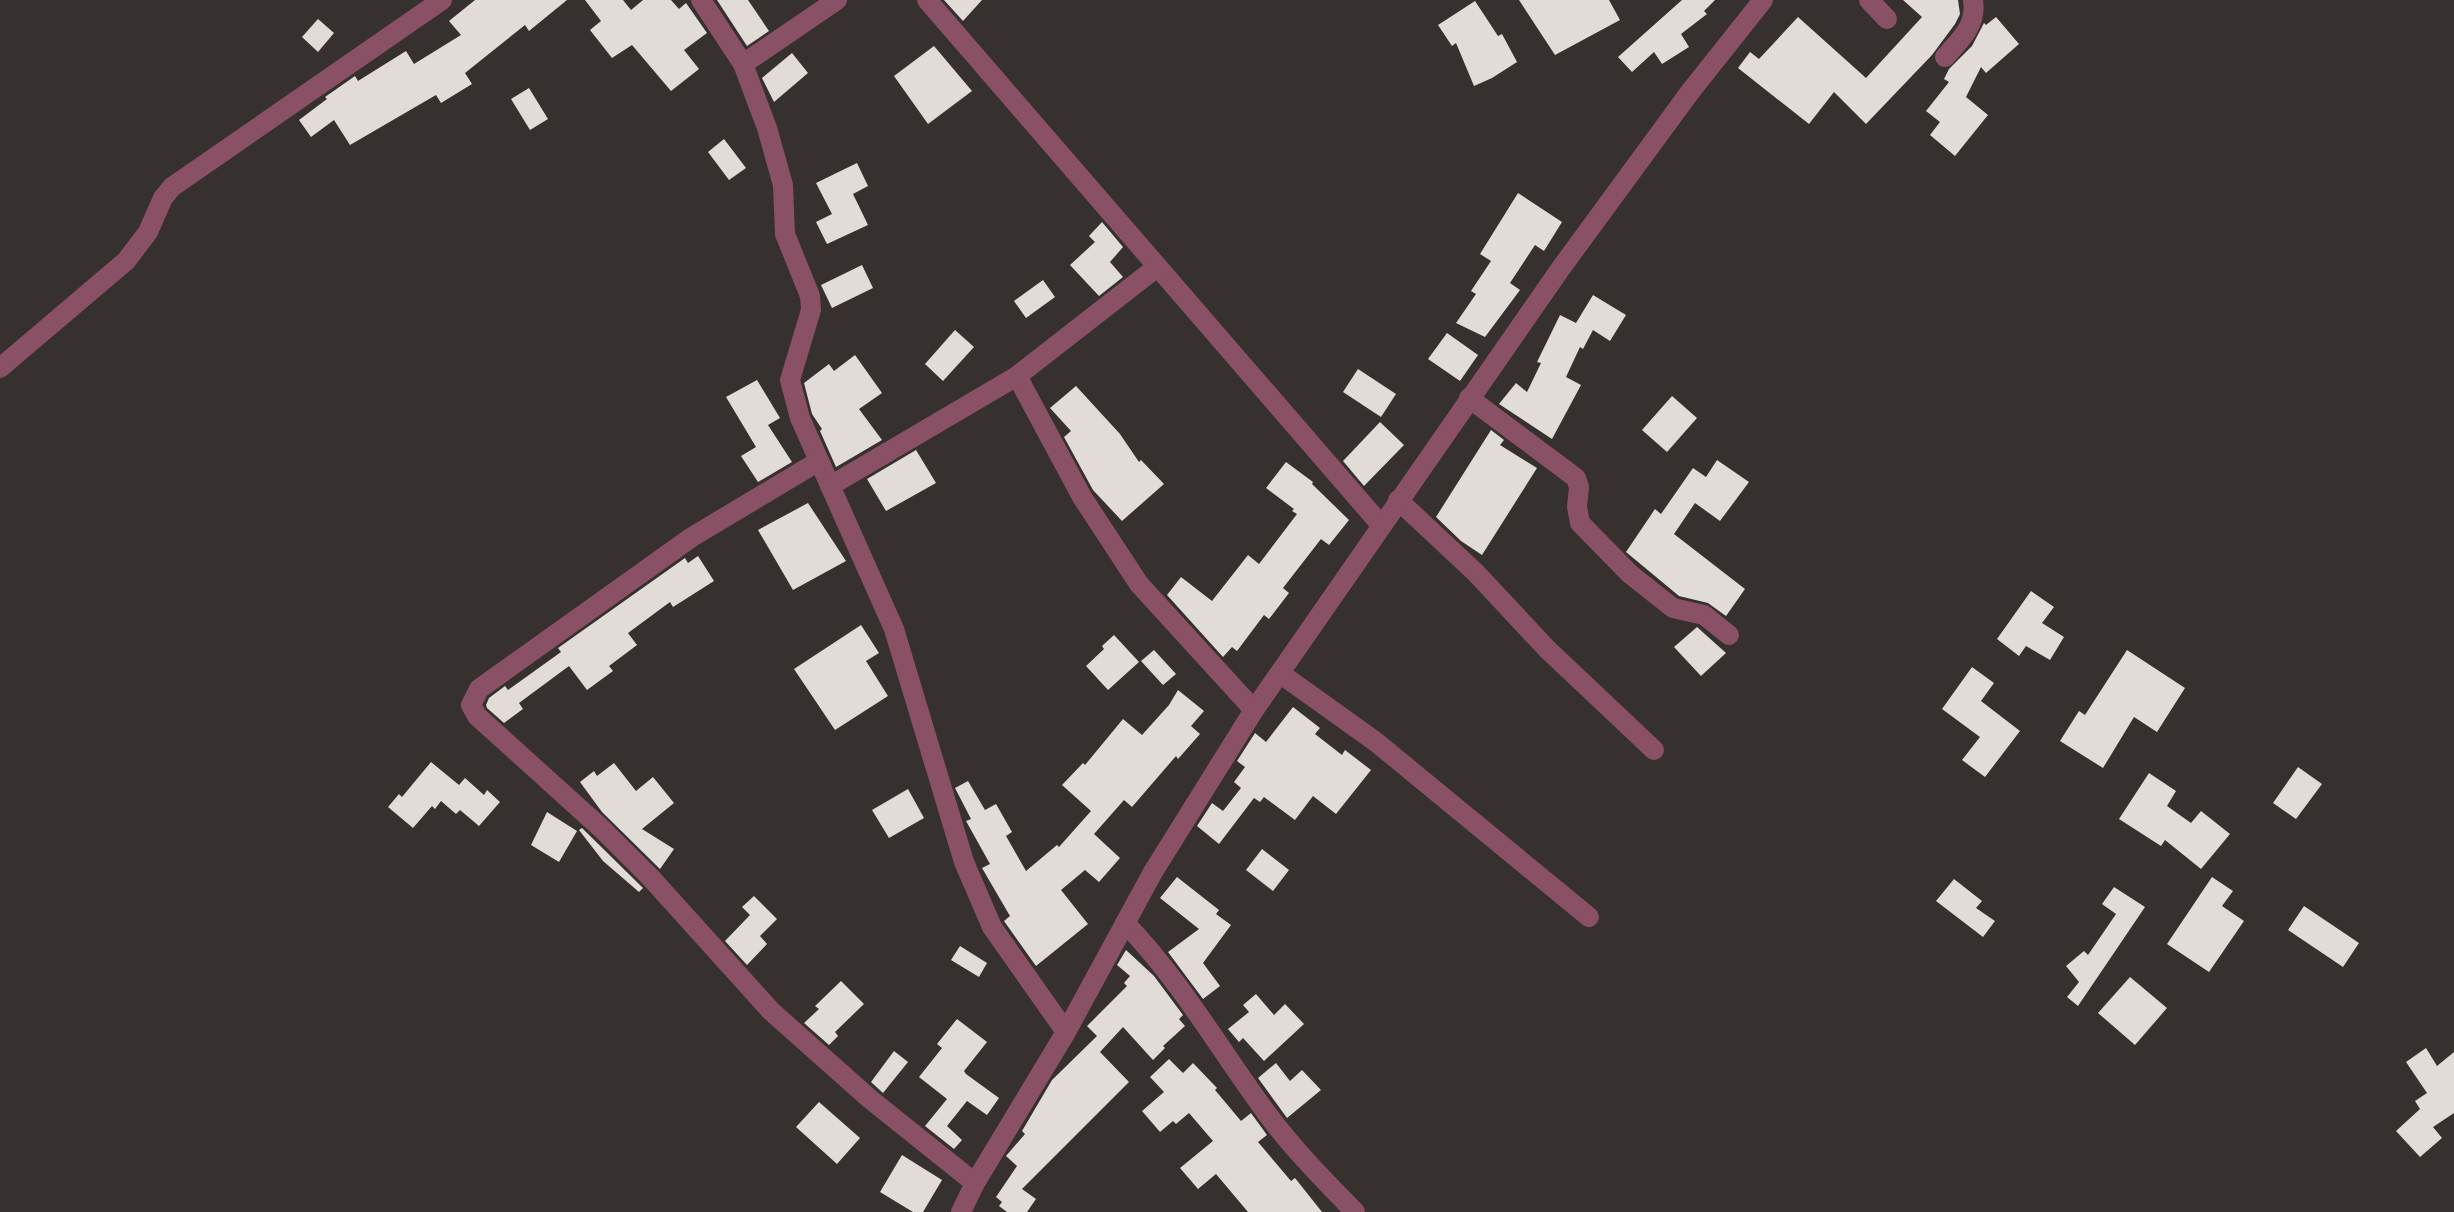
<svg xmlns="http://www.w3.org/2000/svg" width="2454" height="1212" font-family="'Asap Condensed',sans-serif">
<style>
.building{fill:#e1dcd7}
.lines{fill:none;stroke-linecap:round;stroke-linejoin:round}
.minor{stroke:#8a5066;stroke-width:20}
</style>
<rect width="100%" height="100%" fill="#36302f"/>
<g class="building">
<polygon points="475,0 567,0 529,31 525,25 465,73 472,84 441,103 436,95 350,145 334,120 311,137 299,120 327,99 325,97 355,76 358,81 406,51 414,64 461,35 449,21"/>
<polygon points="585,0 623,0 631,10 643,0 671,0 679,9 686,3 707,33 684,50 699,69 671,91 632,45 612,58 590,30 601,21"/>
<polygon points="717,0 748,0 769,31 747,46"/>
<polygon points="944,0 982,0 963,21"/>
<polygon points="1519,0 1609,0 1620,20 1555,55"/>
<polygon points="1682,0 1715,0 1704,11 1707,14 1681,34 1689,47 1662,64 1654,52 1632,72 1618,57"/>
<polygon points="1903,0 1958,0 1960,14 1955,24 1932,55 1866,124 1834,92 1809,124 1738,68 1750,52 1759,59 1798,17 1866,78 1922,17"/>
<polygon points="1475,1 1498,36 1502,34 1517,62 1492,78 1474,86 1456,43 1452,46 1438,25"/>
<polygon points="1996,17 2019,44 1986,73 1981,67 1966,97 1988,115 1955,156 1930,135 1940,122 1926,111 1949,82 1944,79 1949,69 1972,46 1984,23 1986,25"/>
<polygon points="318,19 334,33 318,52 302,37"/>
<polygon points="934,46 972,91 928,124 894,76"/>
<polygon points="792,53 808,73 774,102 762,78"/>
<polygon points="529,88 548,119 530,130 511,99"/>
<polygon points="724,139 746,168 729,180 708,152"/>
<polygon points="857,163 868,186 853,194 868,225 827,244 816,222 832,214 816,183"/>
<polygon points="1518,193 1562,222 1544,251 1535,245 1510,283 1520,290 1485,337 1456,323 1476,294 1471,291 1491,261 1480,254"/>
<polygon points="1102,222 1123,247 1110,262 1123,277 1099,296 1070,265 1095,242 1089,236"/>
<polygon points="862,265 873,288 832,308 821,285"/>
<polygon points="1043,280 1055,297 1026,318 1014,301"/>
<polygon points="1593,295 1626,315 1610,341 1593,330 1583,349 1580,347 1566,377 1581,385 1552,439 1499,404 1516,383 1527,392 1541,363 1537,362 1560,315 1576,323"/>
<polygon points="955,330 974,347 943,381 925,364"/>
<polygon points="1447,333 1478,355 1460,381 1428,359"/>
<polygon points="855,355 882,393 859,409 882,440 836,467 820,431 822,429 812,414 804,383 829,364 834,371"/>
<polygon points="1358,369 1396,394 1381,417 1343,392"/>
<polygon points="757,380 780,418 768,425 792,462 758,482 741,456 756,447 726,397"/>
<polygon points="1076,386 1120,434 1139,462 1141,460 1164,484 1122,521 1093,490 1064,437 1071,431 1050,408"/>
<polygon points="1672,396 1697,418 1667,452 1642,430"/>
<polygon points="1380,422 1404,445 1364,486 1343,461"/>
<polygon points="1491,430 1504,440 1500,445 1537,468 1482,555 1461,541 1436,517"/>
<polygon points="916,450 936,483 886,511 867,479"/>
<polygon points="1717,460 1749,482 1720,521 1695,503 1674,534 1745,589 1726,616 1708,603 1679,596 1626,552 1655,509 1661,514 1693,468 1706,477"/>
<polygon points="1286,462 1313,482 1312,484 1349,520 1329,545 1321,539 1283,588 1289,593 1269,619 1264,615 1237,651 1232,647 1223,657 1167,595 1181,577 1212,601 1248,555 1259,564 1297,514 1292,511 1294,509 1266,488"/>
<polygon points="808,503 846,561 793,590 758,530"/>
<polygon points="698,556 714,581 673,607 670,602 628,633 637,645 609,666 613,671 587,690 569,666 519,703 523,709 504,723 487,708 486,705 489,698 505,686 508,690 561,652 558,648 685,558 688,563"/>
<polygon points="2031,591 2054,607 2042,623 2064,637 2050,660 2026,646 2019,656 1997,639"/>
<polygon points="861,625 879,653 866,661 888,696 835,730 794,669"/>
<polygon points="1697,627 1726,653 1701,676 1674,647"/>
<polygon points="1114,635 1139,662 1108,690 1086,666 1104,649 1102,646"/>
<polygon points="1154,650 1176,674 1163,685 1141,661"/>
<polygon points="2127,650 2185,688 2157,732 2134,717 2103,768 2060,741 2079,711 2085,715"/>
<polygon points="1972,667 1994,683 1981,701 2020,731 1985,777 1962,760 1980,737 1942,709"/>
<polygon points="1178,690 1204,711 1191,726 1200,734 1178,759 1176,756 1132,807 1124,800 1094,834 1120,858 1099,882 1085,870 1061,890 1088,924 1036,966 1004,921 1010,916 982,868 990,864 966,821 971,819 955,788 968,781 985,810 996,804 1012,832 1006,836 1026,871 1057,845 1059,847 1091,811 1062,785 1083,763 1085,765 1123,719 1142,735 1169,705"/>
<polygon points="1293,707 1320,728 1315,734 1342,755 1345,750 1371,770 1336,814 1313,796 1295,820 1264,797 1260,802 1254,798 1219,844 1197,826 1212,803 1223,811 1241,788 1234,782 1245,767 1237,761 1255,733 1266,742"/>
<polygon points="431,762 459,785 465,778 484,795 487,790 500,802 479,826 460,810 456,814 441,801 435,809 432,806 413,828 388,807 399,794 402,797"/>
<polygon points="614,763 636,791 653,777 674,803 642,829 674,849 660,869 602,812 580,782 594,771 597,776"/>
<polygon points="2298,767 2322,784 2296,819 2273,803"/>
<polygon points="2149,773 2176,791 2167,806 2191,823 2201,811 2230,834 2201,869 2165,840 2161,846 2119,819"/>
<polygon points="908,789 924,818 889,838 872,810"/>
<polygon points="547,812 577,831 559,862 531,845"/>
<polygon points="582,828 643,888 639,892 603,861 579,830"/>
<polygon points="1262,849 1289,870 1273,891 1246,870"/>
<polygon points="1177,877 1219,910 1216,914 1231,925 1203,963 1220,986 1203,999 1168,952 1199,929 1160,898"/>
<polygon points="2212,877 2233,891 2222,906 2244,921 2209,972 2167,944"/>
<polygon points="1954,879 1982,901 1976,908 1995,921 1983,937 1936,901"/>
<polygon points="2114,887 2145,907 2078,1006 2067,997 2079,982 2066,966 2084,951 2088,955 2116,914 2102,904"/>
<polygon points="754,896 777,919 760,936 767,944 747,965 725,941 750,915 742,907"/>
<polygon points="2304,906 2359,943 2343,967 2288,930"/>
<polygon points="960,946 987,963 979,977 951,960"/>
<polygon points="1126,950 1154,976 1183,1015 1179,1019 1185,1026 1163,1046 1165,1048 1153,1060 1123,1027 1100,1052 1129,1082 1022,1189 1036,1199 1027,1212 1007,1212 999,1206 1002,1202 996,1197 1017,1166 1006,1156 1025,1134 1022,1131 1052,1080 1097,1036 1087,1026 1127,986 1124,983 1130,976 1117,965"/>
<polygon points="2130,977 2167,1008 2135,1045 2098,1013"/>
<polygon points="841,981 864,1004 835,1032 838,1036 829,1045 804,1023 819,1009 815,1006"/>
<polygon points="1256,994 1274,1015 1285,1004 1304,1024 1264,1061 1243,1038 1239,1042 1228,1029 1249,1012 1243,1005"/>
<polygon points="957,1019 987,1042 964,1071 966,1074 999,1098 987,1115 967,1101 947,1126 962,1140 954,1149 925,1126 947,1099 919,1077 942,1048 937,1044"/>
<polygon points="2426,1048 2437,1066 2454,1052 2454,1113 2433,1127 2442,1138 2420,1157 2396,1131 2420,1109 2415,1101 2427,1093 2406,1062"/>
<polygon points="894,1051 908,1062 883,1093 871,1082"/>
<polygon points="1169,1059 1183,1073 1193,1063 1217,1088 1215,1090 1241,1121 1251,1113 1267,1135 1258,1142 1291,1181 1295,1178 1322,1212 1248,1212 1216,1174 1198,1189 1180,1168 1213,1141 1189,1113 1176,1124 1173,1121 1160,1132 1142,1111 1164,1092 1150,1077"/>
<polygon points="1276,1063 1290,1081 1302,1070 1321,1090 1287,1118 1258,1078"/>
<polygon points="819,1102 860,1138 837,1164 796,1127"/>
<polygon points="902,1155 942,1180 923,1212 913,1212 880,1192"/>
</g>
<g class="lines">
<g class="minor">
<polyline points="701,0 743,64 767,128 783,185 785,234 810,296 811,310 790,380 800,418 894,629 964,862 992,927 1066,1032"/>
<polyline points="927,0 1381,525"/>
<polyline points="1869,0 1887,19"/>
<path d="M1945,57C1961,39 1977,25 1973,0"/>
<polyline points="743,64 837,0"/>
<polyline points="0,368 126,261 148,232 163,198 172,187 442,0"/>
<polyline points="1017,376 1082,497 1139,584 1254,710"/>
<polyline points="1469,398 1576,478 1579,487 1577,507 1580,523 1630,574 1673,608 1704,615 1729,635"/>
<polyline points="819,461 692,537 479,689 471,705 477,716 601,828 651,878 771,1011 870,1099 975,1183"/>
<polyline points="830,486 1017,376 1157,267"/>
<polyline points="1398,500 1476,573 1547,649 1654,750"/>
<polyline points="1281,674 1376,742 1589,917"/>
<path d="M1125,923C1181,981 1220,1050 1268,1115C1294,1150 1325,1181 1355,1212"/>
<polyline points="961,1212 975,1183 1066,1032 1153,872 1254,710 1561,268 1690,92 1763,0"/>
</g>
</g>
</svg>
